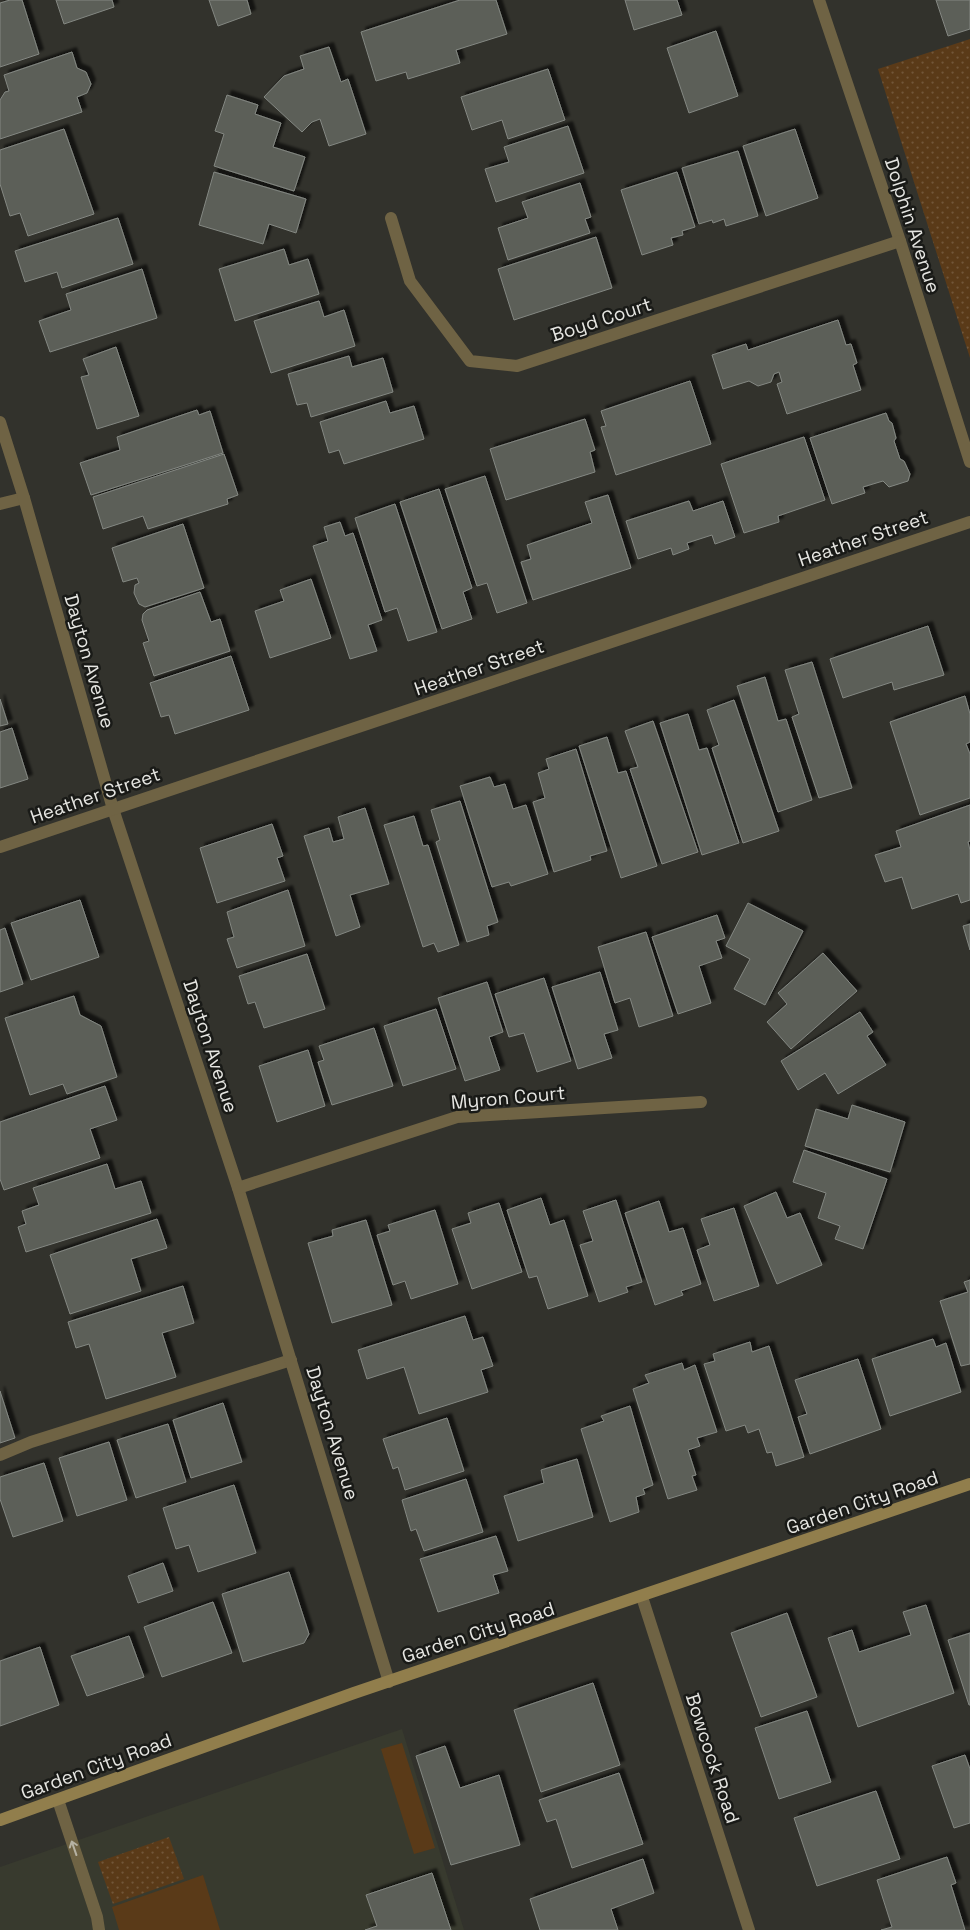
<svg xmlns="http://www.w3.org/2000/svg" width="970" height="1930" font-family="'Space Grotesk',sans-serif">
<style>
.built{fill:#383a2e}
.green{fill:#5a3a18}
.park{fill:url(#park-dots)}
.building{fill:#5b5e59;stroke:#848882;filter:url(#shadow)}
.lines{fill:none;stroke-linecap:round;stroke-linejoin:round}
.lane{stroke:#6f6344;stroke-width:12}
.street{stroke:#6f6344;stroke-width:12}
.secondary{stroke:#917e4c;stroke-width:12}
.oneway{stroke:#b6b2a3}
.labels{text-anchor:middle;stroke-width:5;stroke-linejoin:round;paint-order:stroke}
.street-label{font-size:19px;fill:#e6e6e2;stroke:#191a17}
</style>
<defs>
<pattern id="park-dots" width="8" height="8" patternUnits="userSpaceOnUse" patternTransform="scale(1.25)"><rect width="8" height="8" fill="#5a3a18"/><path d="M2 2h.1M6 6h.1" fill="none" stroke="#725639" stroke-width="1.8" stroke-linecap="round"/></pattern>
<filter id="shadow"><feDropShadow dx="4.5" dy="-4.5" stdDeviation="1" flood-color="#0009"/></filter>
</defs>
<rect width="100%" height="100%" fill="#32322c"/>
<polygon class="built" points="402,1729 464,1930 0,1930 0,1867"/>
<g class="green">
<polygon points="402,1743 435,1848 414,1854 381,1749"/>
<polygon points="203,1875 220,1930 119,1930 112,1907"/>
</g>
<g class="park">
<polygon points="970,39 970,358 878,69"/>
<polygon points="169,1837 184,1879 113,1904 98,1862"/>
</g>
<g class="building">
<polygon points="10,0 22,0 39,54 0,67 0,3"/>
<polygon points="56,0 112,0 114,7 64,24"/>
<polygon points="209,0 247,0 251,14 218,26"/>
<polygon points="460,0 496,0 507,34 456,50 460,63 408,79 406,72 376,81 361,32"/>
<polygon points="625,0 677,0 682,15 634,30"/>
<polygon points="936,0 970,0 970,29 948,36"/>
<polygon points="716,31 738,96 689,113 667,48"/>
<polygon points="329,47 341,82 348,79 366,134 329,146 320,119 312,122 302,132 264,97 284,76 304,69 300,56"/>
<polygon points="72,52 77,68 86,72 91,84 87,93 77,97 82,112 0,139 0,100 5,92 9,91 4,75"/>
<polygon points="548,69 565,120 508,139 502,120 472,130 461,97"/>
<polygon points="227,95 258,105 255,114 281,123 273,147 305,157 294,191 214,166 224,134 215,131"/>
<polygon points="568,126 584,173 496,202 485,169 509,162 504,147"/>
<polygon points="64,129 94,214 28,236 20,213 10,216 0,184 0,150"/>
<polygon points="795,129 818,198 766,216 743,146"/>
<polygon points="738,151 758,216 726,226 724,219 713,223 712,220 699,224 682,168"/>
<polygon points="214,172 306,199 296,233 269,224 263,244 199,225"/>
<polygon points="677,172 695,227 682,231 683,235 671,238 673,245 642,255 621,190"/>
<polygon points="580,183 591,217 585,219 590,233 508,260 498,228 528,218 522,202"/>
<polygon points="118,218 133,264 62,288 57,272 25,282 15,251"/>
<polygon points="596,237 612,288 514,320 498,269"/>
<polygon points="284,249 289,265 308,259 319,294 235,321 219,269"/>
<polygon points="142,269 157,318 50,352 39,321 71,310 66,294"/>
<polygon points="319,301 324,317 344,310 355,346 271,373 254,321"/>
<polygon points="838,320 846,345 851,344 857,363 853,365 861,390 787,414 777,384 782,382 779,372 774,374 771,382 758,386 749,381 723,389 712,355 746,344 748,350"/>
<polygon points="116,347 139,416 97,429 81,377 89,375 83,359"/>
<polygon points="349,356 352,367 383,358 393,392 311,417 307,403 297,405 288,374"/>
<polygon points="690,381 711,444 616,475 601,427 606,426 601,411"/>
<polygon points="386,401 390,413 414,406 424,439 344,464 339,450 329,453 320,422"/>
<polygon points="197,410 199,415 210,411 223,453 91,495 80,463 120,450 117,437"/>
<polygon points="886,413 889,421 892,423 896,438 894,441 900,459 904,461 910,474 908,481 889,487 883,481 863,487 865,493 832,504 810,438"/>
<polygon points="585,419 595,450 590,452 595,472 506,500 490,449"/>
<polygon points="804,437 825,500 778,516 779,522 744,533 721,464"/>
<polygon points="224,454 238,495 227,499 228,504 148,529 143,516 103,529 93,497"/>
<polygon points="485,476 527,603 497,613 487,583 477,586 445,489"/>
<polygon points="439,489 472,588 463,592 472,619 442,629 400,502"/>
<polygon points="608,495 631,568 533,600 521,562 531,559 527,545 592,523 585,502"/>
<polygon points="689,501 693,511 723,501 735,537 715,544 712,535 687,543 689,549 673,555 671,548 638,559 626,521"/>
<polygon points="395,504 437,632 408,641 397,608 385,612 355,518"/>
<polygon points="340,522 345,536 353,533 382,620 368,625 377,651 350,659 313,546 328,541 324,527"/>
<polygon points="183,524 204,588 145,607 139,604 134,593 135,585 139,583 137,578 123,582 112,548"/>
<polygon points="311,579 331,638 270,658 255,611 284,601 280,590"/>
<polygon points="200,592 211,622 220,619 230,651 154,676 143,643 149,641 142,620 143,614 147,610"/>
<polygon points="928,626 944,675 894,690 892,682 843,698 830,659"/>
<polygon points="231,656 249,710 175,734 169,715 161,717 150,683"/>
<polygon points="812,662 852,788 819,798 792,717 799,714 785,670"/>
<polygon points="765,677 778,721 786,719 812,800 778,812 737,686"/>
<polygon points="965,696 970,714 970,742 966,744 970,754 970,798 920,815 890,722"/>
<polygon points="0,699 8,724 0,726"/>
<polygon points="734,700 779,831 743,843 712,748 719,745 707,710"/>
<polygon points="688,714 699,750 707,748 739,843 702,855 660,723"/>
<polygon points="653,721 698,852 662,864 630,769 638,767 625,731"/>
<polygon points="12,728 28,779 0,788 0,732"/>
<polygon points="607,737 618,773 626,771 657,866 621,878 579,746"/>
<polygon points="576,749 607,851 590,856 591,860 554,872 533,802 545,798 538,773 549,769 546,759"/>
<polygon points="490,777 494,787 505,784 513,809 526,805 548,874 511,886 509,882 492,887 460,786"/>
<polygon points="460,801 498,922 487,926 489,935 467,942 436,842 440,840 431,810"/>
<polygon points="970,805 970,841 968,842 970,850 970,900 961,903 958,894 912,909 902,877 885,882 875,855 901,847 896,831"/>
<polygon points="365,808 389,884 350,895 360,927 336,936 304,836 329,828 333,842 344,839 338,817"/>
<polygon points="414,816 423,846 428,845 459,945 438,952 434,943 423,947 384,825"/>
<polygon points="272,824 283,856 277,858 285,881 217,903 200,848"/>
<polygon points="288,890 305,946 237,968 227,939 234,937 227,912"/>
<polygon points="80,900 99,957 31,980 11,923"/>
<polygon points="748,903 803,931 765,1005 734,989 750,959 726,946"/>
<polygon points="717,915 725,938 716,941 722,958 699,966 711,1003 678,1014 652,937"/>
<polygon points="970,924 970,950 963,926"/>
<polygon points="5,928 23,984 0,992 0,930"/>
<polygon points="646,932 673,1016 639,1027 630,998 615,1003 598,947"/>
<polygon points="823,953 857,991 791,1049 767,1022 787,1004 778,993"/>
<polygon points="307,954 325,1009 264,1028 255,1002 248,1004 239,976"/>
<polygon points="600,972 618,1030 604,1034 612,1058 578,1069 552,987"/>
<polygon points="544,978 571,1061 537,1072 524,1033 509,1037 495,994"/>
<polygon points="487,982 503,1032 489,1037 500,1070 465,1081 438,998"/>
<polygon points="74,996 80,1015 101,1026 117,1077 67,1094 63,1084 30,1095 5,1018"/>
<polygon points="436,1009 456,1069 403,1086 384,1026"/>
<polygon points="860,1012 873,1032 867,1036 886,1065 838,1094 825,1073 798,1090 781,1061"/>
<polygon points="374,1028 393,1086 332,1105 318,1062 324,1060 319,1046"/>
<polygon points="308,1050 325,1106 277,1122 259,1066"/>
<polygon points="105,1086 117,1120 90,1129 100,1158 4,1190 0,1179 0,1122"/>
<polygon points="852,1105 905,1122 890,1172 805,1146 816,1109 848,1119"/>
<polygon points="804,1150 887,1179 863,1249 835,1239 840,1226 818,1218 826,1193 793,1182"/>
<polygon points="107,1164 115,1189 141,1181 151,1213 26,1252 18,1227 26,1224 22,1211 39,1205 33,1188"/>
<polygon points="776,1192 787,1218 800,1213 822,1265 777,1284 744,1206"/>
<polygon points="541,1198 550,1225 564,1220 588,1296 548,1309 537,1276 529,1278 507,1210"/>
<polygon points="616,1200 642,1282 626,1287 628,1292 599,1302 580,1245 593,1241 583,1211"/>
<polygon points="659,1201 669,1232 683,1228 701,1284 681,1291 683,1295 655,1305 625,1213"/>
<polygon points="499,1203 522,1272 472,1289 452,1229 471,1223 468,1213"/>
<polygon points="734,1208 759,1286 714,1301 697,1250 710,1245 701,1219"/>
<polygon points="435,1210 458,1284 411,1299 405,1281 393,1285 377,1235 390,1231 388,1225"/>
<polygon points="157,1219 167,1248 131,1259 141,1291 70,1314 50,1255"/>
<polygon points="366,1220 392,1305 332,1323 308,1243 333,1236 332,1230"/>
<polygon points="970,1280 970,1364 961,1366 940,1301 968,1292 964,1282"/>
<polygon points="183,1286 194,1323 162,1333 176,1377 106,1399 89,1344 76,1348 68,1322"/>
<polygon points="465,1316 473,1340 483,1337 493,1366 481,1370 488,1392 419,1414 404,1367 367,1379 358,1350"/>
<polygon points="933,1339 936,1347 946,1343 961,1392 890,1416 872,1359"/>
<polygon points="750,1342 752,1352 769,1346 804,1457 776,1466 772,1452 767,1453 759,1429 748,1433 745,1425 726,1431 704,1364 715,1361 713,1354"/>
<polygon points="858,1359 881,1429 810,1454 798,1417 807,1414 795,1380"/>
<polygon points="682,1363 684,1370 695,1365 717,1432 697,1438 700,1446 688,1450 696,1475 692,1476 697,1490 668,1499 633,1389 649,1383 645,1375"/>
<polygon points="0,1391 15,1438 0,1443"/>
<polygon points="223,1403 242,1462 191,1478 173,1420"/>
<polygon points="630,1406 653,1485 643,1489 645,1494 636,1497 639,1512 610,1522 581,1429 604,1421 601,1416"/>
<polygon points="447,1418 464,1471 405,1490 398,1467 393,1469 383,1439"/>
<polygon points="168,1424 186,1482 136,1498 117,1440"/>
<polygon points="109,1442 127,1500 77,1516 59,1458"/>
<polygon points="577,1459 593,1517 518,1541 504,1496 544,1483 541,1470"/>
<polygon points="44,1463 63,1521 13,1537 0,1499 0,1477"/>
<polygon points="466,1479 483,1532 424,1551 416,1529 411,1531 402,1500"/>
<polygon points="234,1485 256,1553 198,1572 189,1545 176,1549 163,1508"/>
<polygon points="496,1536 508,1571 493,1575 499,1593 438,1612 420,1559"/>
<polygon points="163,1563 173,1591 138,1603 128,1576"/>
<polygon points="289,1572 309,1634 304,1643 243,1662 222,1594"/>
<polygon points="213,1602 232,1653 162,1677 144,1627"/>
<polygon points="926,1605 954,1693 858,1727 828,1638 852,1630 859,1652 911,1635 903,1612"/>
<polygon points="787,1613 817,1697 761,1717 731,1633"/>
<polygon points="970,1633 970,1705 969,1705 948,1640"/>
<polygon points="129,1636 144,1677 87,1696 71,1656"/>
<polygon points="40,1647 59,1705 0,1726 0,1661"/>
<polygon points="593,1683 620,1765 541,1792 514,1710"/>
<polygon points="807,1711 831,1782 779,1799 755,1728"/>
<polygon points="445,1746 460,1788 499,1775 520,1845 451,1865 416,1756"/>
<polygon points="965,1755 970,1769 970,1823 954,1828 932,1766"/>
<polygon points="619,1773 643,1844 572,1868 556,1819 547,1822 539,1800"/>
<polygon points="876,1791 900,1859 817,1886 794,1818"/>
<polygon points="947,1857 956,1883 951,1885 965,1930 881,1930 892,1927 877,1880"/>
<polygon points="643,1859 654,1893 611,1909 618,1930 540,1930 530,1899"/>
<polygon points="432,1873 451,1930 365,1930 377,1926 366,1895"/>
</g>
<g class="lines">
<g class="lane">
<polyline points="0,504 24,498"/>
<polyline points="0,1455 31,1442 291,1360"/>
<polyline points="58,1800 97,1917 99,1930"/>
</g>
<g class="street">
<polyline points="819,0 900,241 970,462"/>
<polyline points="391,218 410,281 470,361 517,366 900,241"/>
<polyline points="0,422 24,498 113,809 238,1188 389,1682"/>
<polyline points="0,847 970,522"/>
<polyline points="238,1188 457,1117 701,1102"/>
<polyline points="642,1597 749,1930"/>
</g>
<polyline class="secondary" points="0,1820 354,1693 970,1484"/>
</g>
<defs><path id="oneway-shaft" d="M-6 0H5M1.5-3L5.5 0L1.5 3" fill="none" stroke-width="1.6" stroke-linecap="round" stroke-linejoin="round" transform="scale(1.25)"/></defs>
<use class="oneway" href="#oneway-shaft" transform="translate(74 1848) rotate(-109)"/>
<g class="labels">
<g class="street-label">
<text transform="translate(913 225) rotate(72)" y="7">Dolphin Avenue</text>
<text transform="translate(601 319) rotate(-18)" y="7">Boyd Court</text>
<text transform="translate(863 538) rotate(-19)" y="7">Heather Street</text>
<text transform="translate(90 661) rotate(74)" y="7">Dayton Avenue</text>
<text transform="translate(479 667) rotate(-19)" y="7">Heather Street</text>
<text transform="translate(95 795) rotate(-19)" y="7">Heather Street</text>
<text transform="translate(211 1046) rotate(72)" y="7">Dayton Avenue</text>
<text transform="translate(508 1097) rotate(-5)" y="7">Myron Court</text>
<text transform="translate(333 1433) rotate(73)" y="7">Dayton Avenue</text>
<text transform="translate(862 1502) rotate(-19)" y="7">Garden City Road</text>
<text transform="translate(478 1632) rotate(-18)" y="7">Garden City Road</text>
<text transform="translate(713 1758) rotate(72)" y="7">Bowcock Road</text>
<text transform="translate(96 1766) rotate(-20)" y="7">Garden City Road</text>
</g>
</g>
</svg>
